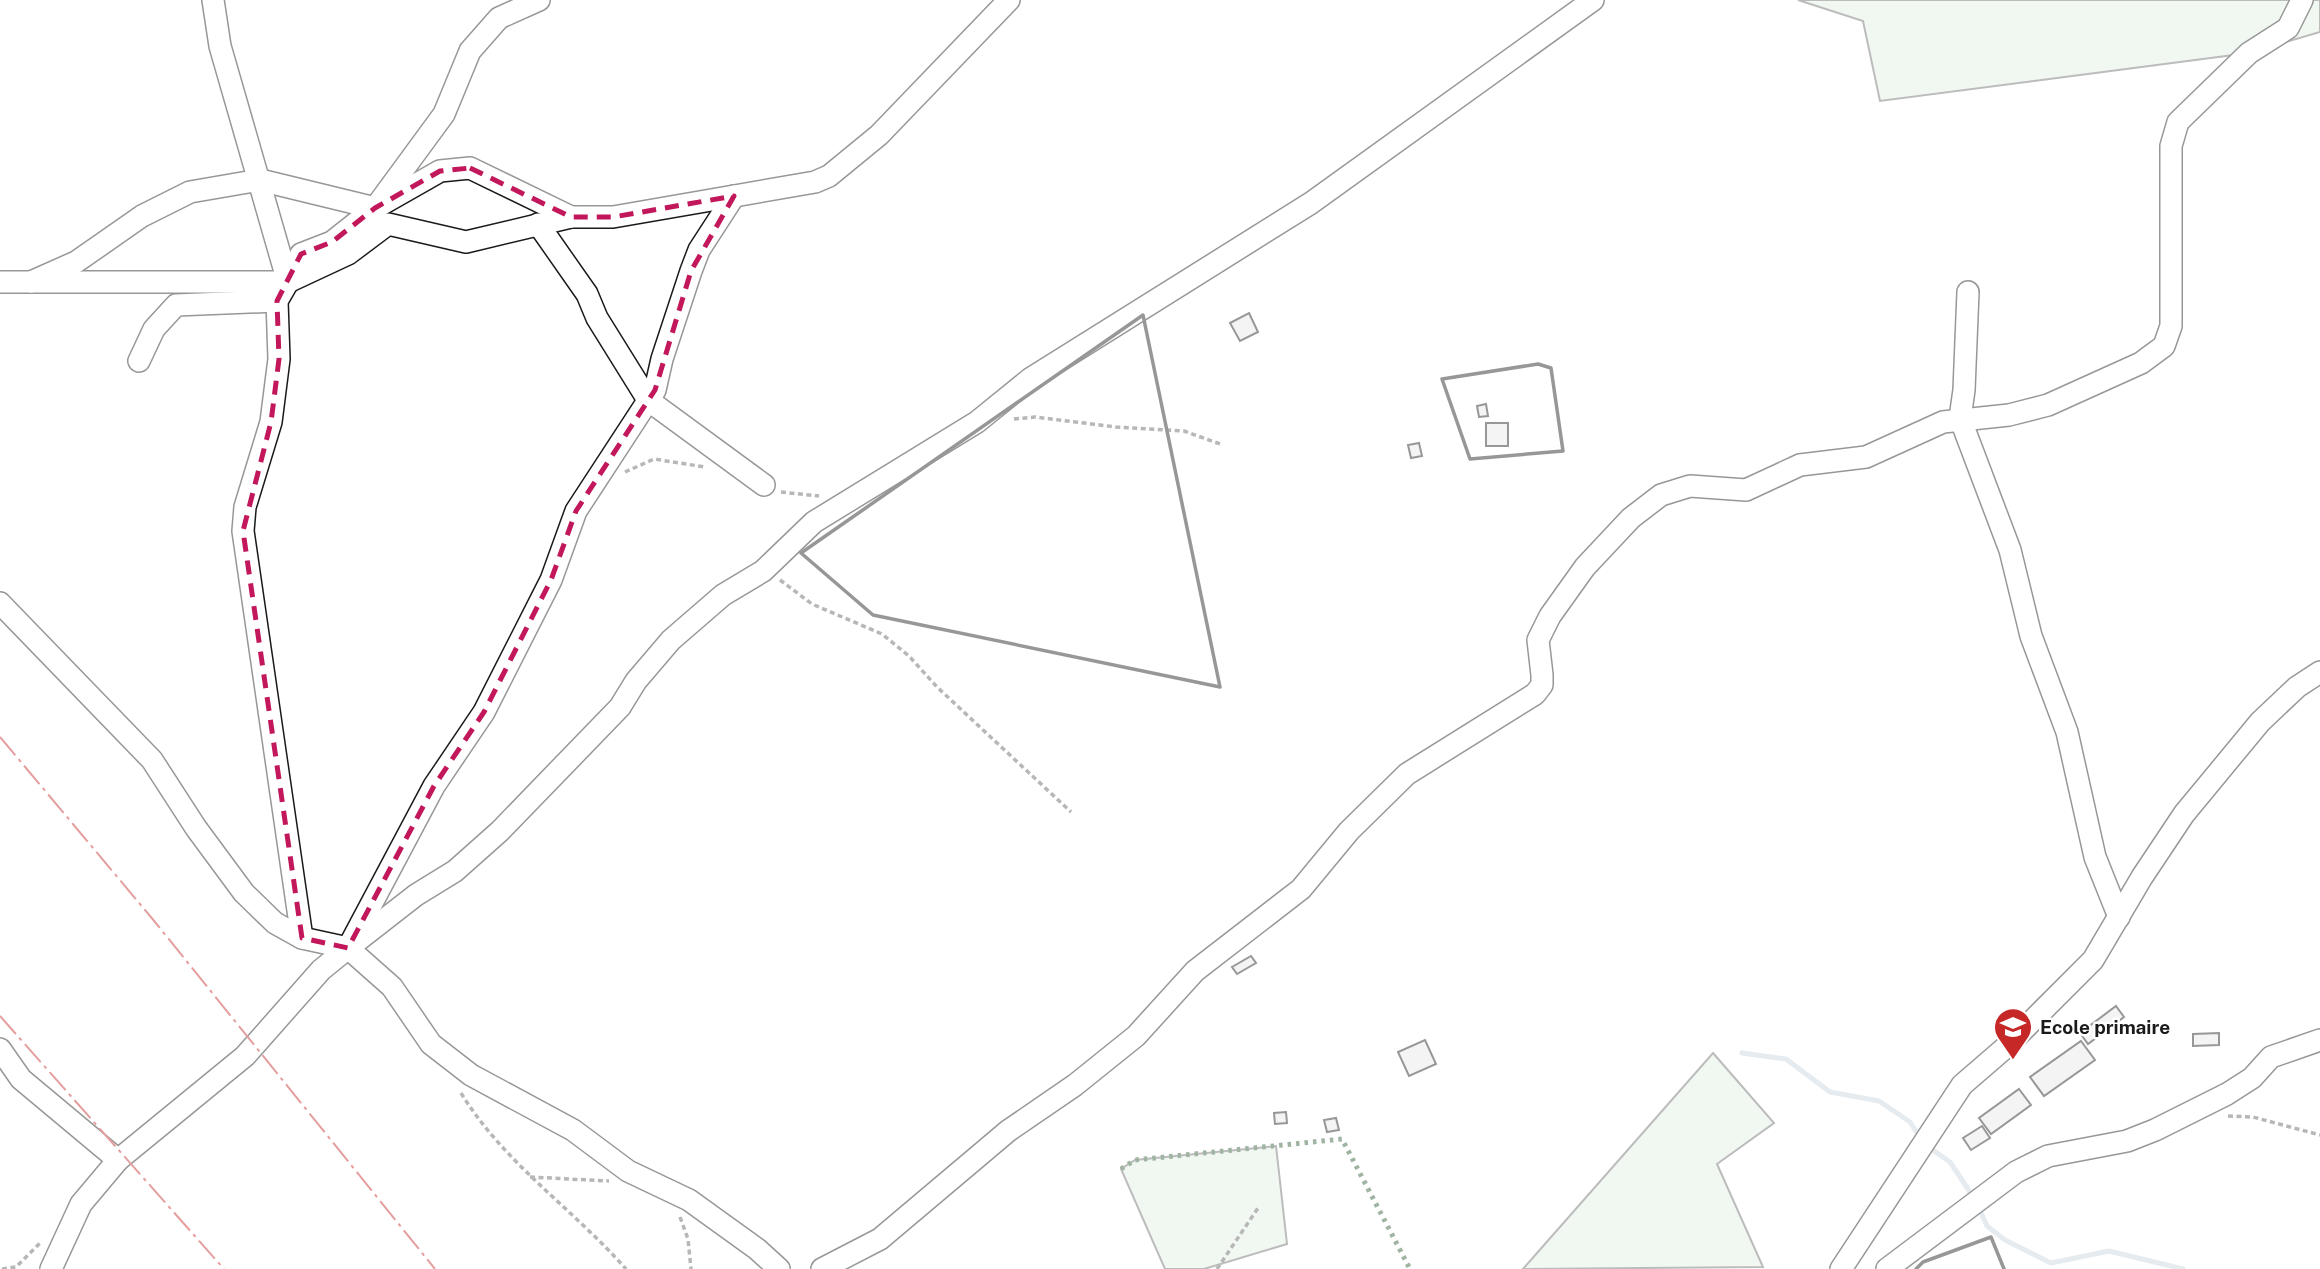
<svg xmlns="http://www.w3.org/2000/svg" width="2320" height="1269" font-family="'Public Sans',sans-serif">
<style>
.green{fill:#e0efe3;stroke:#6a6a6a;stroke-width:2}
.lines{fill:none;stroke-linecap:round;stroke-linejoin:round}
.stream{stroke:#c6d2dc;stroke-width:5}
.building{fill:#e6e6e6;stroke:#1a1a1a;stroke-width:2}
.minor-casing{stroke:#1a1a1a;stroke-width:24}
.path{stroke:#5f5f5f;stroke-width:3.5;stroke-dasharray:5 3.5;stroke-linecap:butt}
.minor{stroke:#fff;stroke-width:21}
.hedge{stroke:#2b5a34;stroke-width:5;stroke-dasharray:3.5 5;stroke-linecap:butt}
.wall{stroke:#1a1a1a;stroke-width:3.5}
.power{stroke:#c62828;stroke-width:2;stroke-dasharray:24 5 3.5 5;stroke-linecap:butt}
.marked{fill:none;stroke:#c2185b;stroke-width:5;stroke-dasharray:14 9;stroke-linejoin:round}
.labels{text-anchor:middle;stroke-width:5;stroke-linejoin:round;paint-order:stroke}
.poi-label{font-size:19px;font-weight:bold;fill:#1a1a1a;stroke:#fff;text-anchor:start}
</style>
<rect width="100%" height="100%" fill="#fff"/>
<g class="green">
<polygon points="1798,0 2320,0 2320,32 2249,53 1880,101 1863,21"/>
<polygon points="1713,1053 1774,1123 1717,1164 1763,1267 1523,1269"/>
<polygon points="1276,1146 1287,1244 1204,1269 1165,1269 1121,1169 1135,1160"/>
</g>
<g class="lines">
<g class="stream">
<polyline points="1742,1053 1786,1059 1830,1092 1879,1101 1910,1122 1921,1139"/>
<polyline points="1927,1146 1950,1162 1974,1198"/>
<polyline points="1978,1206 1987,1226 2005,1240 2051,1263 2109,1251 2183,1269"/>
</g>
</g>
<g class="building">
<polygon points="1249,313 1258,332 1240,341 1230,323"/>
<polygon points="1486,404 1488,416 1479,417 1477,406"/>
<rect x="1486" y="423" width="22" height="23"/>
<polygon points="1419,443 1422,456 1411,458 1408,445"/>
<polygon points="1251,956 1256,963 1237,974 1232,967"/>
<polygon points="2116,1006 2124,1017 2088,1044 2080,1033"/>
<polygon points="2219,1033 2219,1045 2193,1046 2193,1034"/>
<polygon points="1425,1040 1436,1064 1409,1076 1398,1052"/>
<polygon points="2081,1041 2095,1060 2044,1096 2030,1077"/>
<polygon points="2019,1089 2031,1105 1991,1134 1979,1118"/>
<polygon points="1286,1112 1287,1123 1275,1124 1274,1113"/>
<polygon points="1336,1118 1339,1130 1327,1132 1324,1120"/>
<polygon points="1982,1126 1990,1138 1971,1150 1963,1138"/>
</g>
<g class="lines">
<defs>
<g id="minor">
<polyline points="213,0 220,46 288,282 277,301 279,359 271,422 245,507 243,531 302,938"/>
<polyline points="538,224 587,294 597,318 648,400 764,485"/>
<polyline points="0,282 288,282 348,254 388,224 466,242 571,217"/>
<polyline points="31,282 76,262 142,216 190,192 260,180 375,208 440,171 470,168 571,217 613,217 815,182 829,176 879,135 1009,0"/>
<polyline points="288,282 301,254 332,242 375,208 444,114 470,51 499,18 539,0"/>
<polyline points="1968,292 1964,390 1960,418 2010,550 2031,636 2067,732 2095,857 2119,917"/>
<polyline points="139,361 154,329 176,305 277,301"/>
<polyline points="0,603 152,760 196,828 244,893 275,923 302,938 348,948 392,987 431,1044 471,1075 573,1130 628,1171 689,1200 757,1249 779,1269"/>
<polyline points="348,948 416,895 455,871 500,831 620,707 636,681 671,640 723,595 763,571 814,522 977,422 1030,379 1311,203 1593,0"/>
<polyline points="0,1049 21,1079 118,1160"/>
<polyline points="51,1269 81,1204 118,1160 245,1056 321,970 348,948 434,786 484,712 551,580 576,511 655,390 662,359 691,271 699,250 734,196"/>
<polyline points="822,1269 880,1239 1008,1131 1075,1085 1136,1036 1195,971 1301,889 1349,831 1407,774 1535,694 1542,685 1542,675 1538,640 1550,616 1585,567 1631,518 1661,495 1690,486 1746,490 1800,465 1866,457 1943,422 2009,415 2048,405 2141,363 2164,346 2171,326 2171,146 2178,122 2249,53 2288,28 2302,0"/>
<polyline points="1841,1269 1962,1085 2006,1047 2093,960 2142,877 2184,814 2260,722 2297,687 2320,672"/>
<polyline points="1887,1269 2016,1172 2048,1156 2127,1141 2155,1130 2227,1094 2252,1078 2271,1057 2320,1040"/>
</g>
</defs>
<use href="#minor" class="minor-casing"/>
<g class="path">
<polyline points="1014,419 1035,417 1116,427 1184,431 1220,444"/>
<polyline points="625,472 654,459 705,467"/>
<polyline points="781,492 819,496"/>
<polyline points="780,580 812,604 882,634 909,656 937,687 1071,812"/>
<path d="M461,1093C504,1163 572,1208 626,1269"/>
<polyline points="2228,1116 2253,1117 2320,1135"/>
<polyline points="530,1177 609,1181"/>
<polyline points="680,1217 688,1239 691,1269"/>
<polyline points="2,1269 16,1267 41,1242"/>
<polyline points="1217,1269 1258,1208"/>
</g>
<use href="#minor" class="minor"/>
<polyline class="hedge" points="1121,1169 1135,1160 1342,1139 1410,1269"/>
<g class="wall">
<polygon points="1143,315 1220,687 873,615 801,553"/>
<polygon points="1538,364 1551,368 1563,451 1470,459 1442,379"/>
<polyline points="1916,1269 1923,1262 1991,1237 2004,1269"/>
</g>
<g class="power">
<polyline points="0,737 155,922 435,1269"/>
<polyline points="0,1016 224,1269"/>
</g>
</g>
<path d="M0 0H2320V1269H0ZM470,168L571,217H613L734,196L691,271L655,390L576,511L551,580L484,712L434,786L348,948L302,938L243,531L271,422L279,359L277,301L301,254L332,242L375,208L440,171Z" fill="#fff" fill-opacity=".55" fill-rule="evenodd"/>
<path class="marked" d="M470,168L571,217H613L734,196L691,271L655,390L576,511L551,580L484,712L434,786L348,948L302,938L243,531L271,422L279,359L277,301L301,254L332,242L375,208L440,171Z"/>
<defs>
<symbol id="school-pin" viewBox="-11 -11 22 30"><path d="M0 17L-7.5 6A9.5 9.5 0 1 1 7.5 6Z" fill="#c62828" stroke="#fff"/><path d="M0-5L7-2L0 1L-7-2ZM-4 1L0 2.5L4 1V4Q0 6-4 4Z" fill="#fff"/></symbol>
</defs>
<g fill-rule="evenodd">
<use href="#school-pin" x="1991" y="1005" width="44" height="60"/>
</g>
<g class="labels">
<g class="poi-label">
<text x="2040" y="1034">Ecole primaire</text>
</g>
</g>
</svg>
